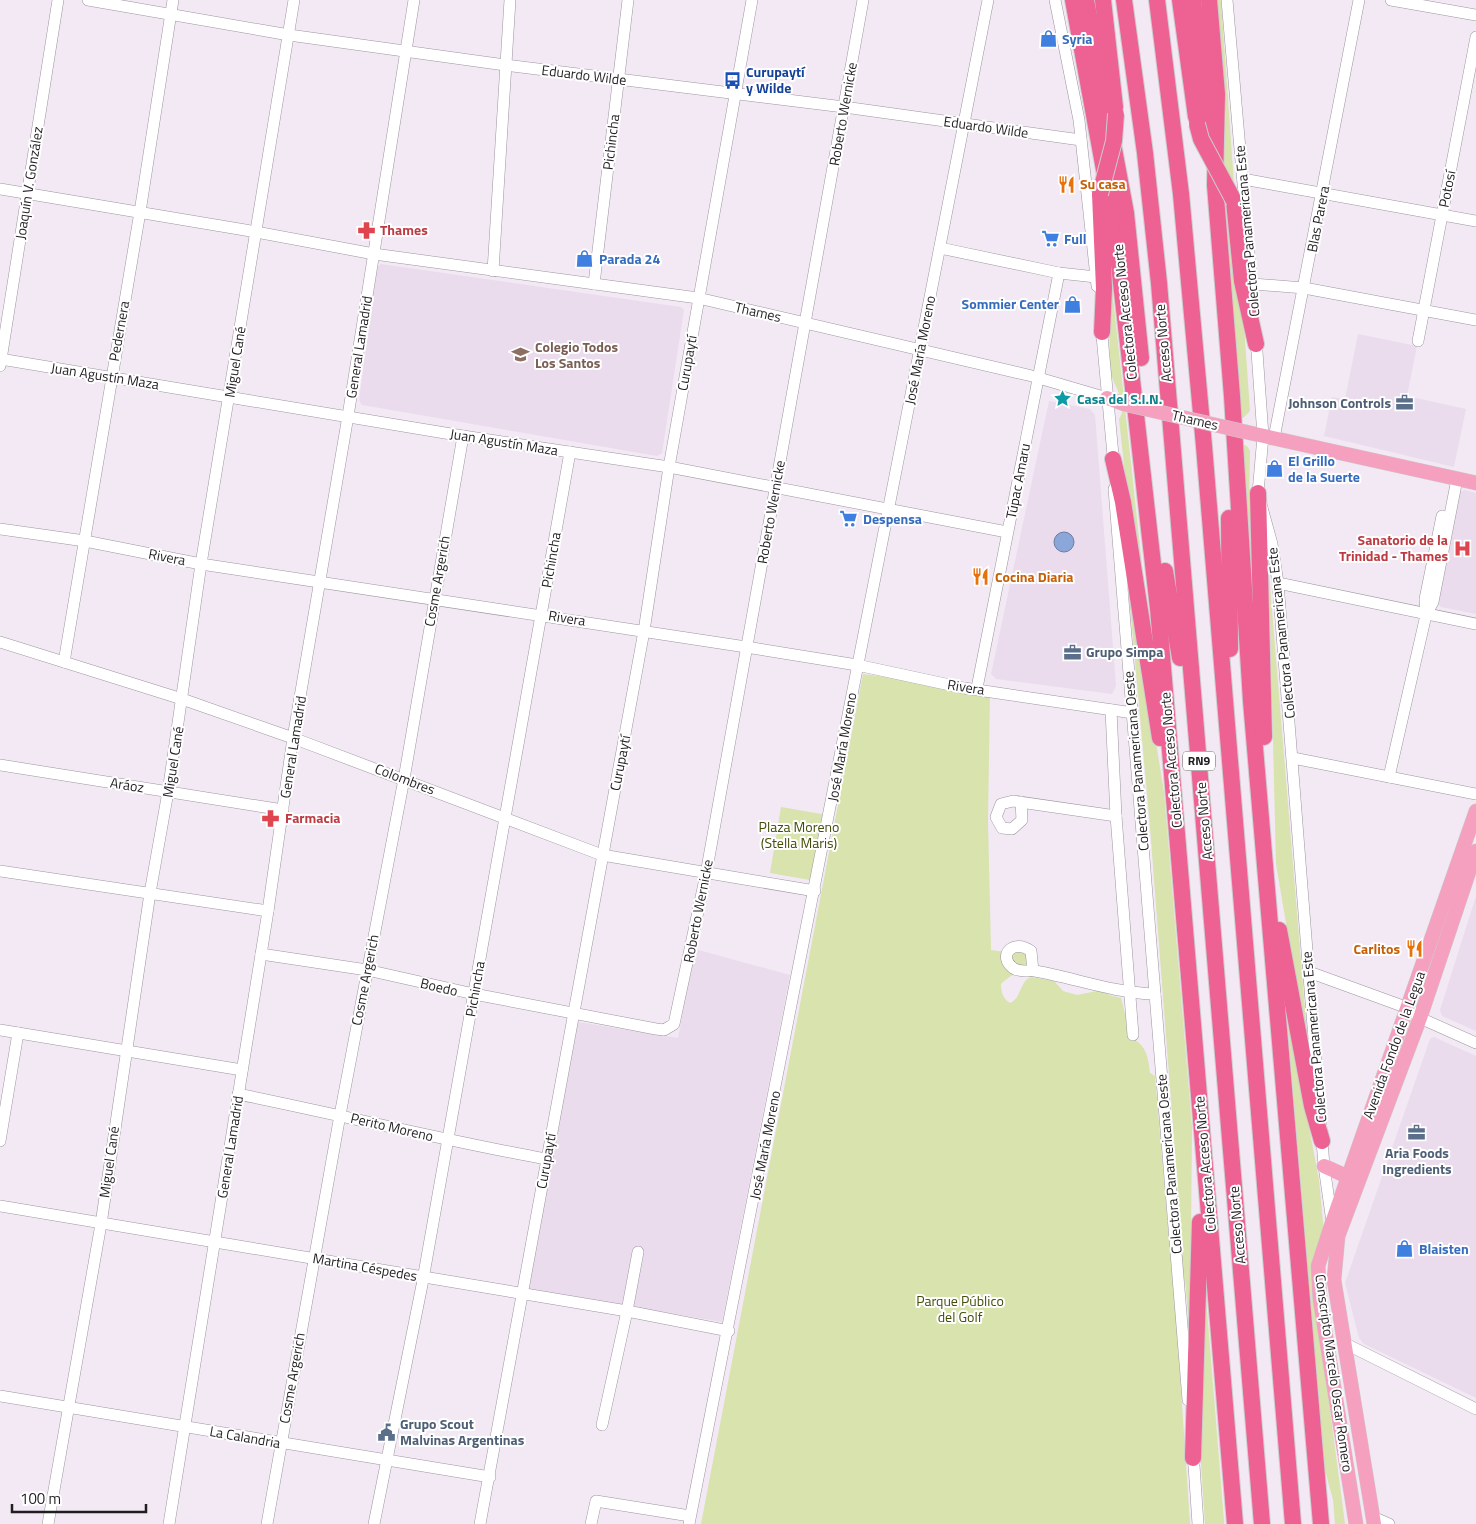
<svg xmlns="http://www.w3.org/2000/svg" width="1476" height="1524" font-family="'Titillium Web',sans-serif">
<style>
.built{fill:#eadced}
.green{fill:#d8e3ae}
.water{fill:#8ba6d8;stroke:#6b7da1}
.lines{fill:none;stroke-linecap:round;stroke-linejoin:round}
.minor-casing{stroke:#9d959f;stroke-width:12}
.major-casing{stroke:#cecdce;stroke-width:15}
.highway-casing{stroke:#cecdce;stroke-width:18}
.minor{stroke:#fff;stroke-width:11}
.major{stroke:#f4a0be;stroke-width:14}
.highway{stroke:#ed6193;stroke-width:16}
.major-bridge-casing{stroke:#cecdce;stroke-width:15;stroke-linecap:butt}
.highway-bridge-casing{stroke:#cecdce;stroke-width:18;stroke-linecap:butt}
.major-bridge{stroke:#f4a0be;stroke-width:14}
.highway-bridge{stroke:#ed6193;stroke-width:16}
.labels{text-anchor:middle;stroke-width:4;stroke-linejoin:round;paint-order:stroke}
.shield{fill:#fff;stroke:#646164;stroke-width:1}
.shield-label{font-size:12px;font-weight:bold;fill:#211d21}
.shop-label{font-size:14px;font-weight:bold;fill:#366cbe;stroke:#fff;text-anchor:start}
.transit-label{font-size:14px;font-weight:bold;fill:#164399;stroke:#fff;text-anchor:start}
.street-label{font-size:14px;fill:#211d21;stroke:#fff}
.food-label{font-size:14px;font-weight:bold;fill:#c56008;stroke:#fff;text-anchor:start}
.health-label{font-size:14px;font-weight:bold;fill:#be3a42;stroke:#fff;text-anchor:start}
.education-label{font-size:14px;font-weight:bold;fill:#785e54;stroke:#fff;text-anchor:start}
.culture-label{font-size:14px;font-weight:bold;fill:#0d838f;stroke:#fff;text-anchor:start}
.service-label{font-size:14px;font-weight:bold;fill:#4e5e75;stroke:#fff;text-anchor:start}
.park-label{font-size:14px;fill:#444d09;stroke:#fff}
</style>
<rect width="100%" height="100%" fill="#f2e9f4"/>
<g class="built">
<polygon points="381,264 681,307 684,310 662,453 657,456 362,405 359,400 377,267"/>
<polygon points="1358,334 1417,346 1407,396 1466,409 1454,467 1324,436 1332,397 1345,399"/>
<polygon points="1049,401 1090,409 1095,415 1116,686 1112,694 996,679 991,674"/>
<polygon points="1464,490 1476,493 1476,614 1441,607 1437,603 1459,493"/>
<polygon points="1476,896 1476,1031 1442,1016 1440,1010"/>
<polygon points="695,949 790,975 722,1322 528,1289 578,1022 678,1038"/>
<polygon points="1434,1037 1476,1056 1476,1398 1364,1344 1359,1338 1345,1283 1430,1039"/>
</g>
<g class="green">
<polygon points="1216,0 1221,0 1250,411 1243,418 1237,417 1219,189 1226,114"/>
<path d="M1108,251L1155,685L1131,530L1119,419C1130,403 1112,385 1110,370Z"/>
<polygon points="1238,443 1247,446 1250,451 1249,507 1255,548 1255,688"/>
<path d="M1125,551L1164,792L1192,1127L1190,1341L1185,1278L1177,1330L1190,1524H701L863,674L990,691L988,821L991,950L1005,952L1012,947L1035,959L1004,981L1001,984C1001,992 1003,999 1010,1003C1022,998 1020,979 1032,977L1054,981L1063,991L1077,995L1102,990L1109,995L1121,998L1131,1038C1147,1045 1148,1058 1150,1073L1155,1076L1170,1250L1180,1252L1183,1256L1150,827Z"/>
<polygon points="1269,574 1309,1058 1276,864"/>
<polygon points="781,807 827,815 814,877 810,880 770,873"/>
<polygon points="1286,1006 1319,1180 1324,1233 1312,1273 1345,1524 1335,1524 1333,1500 1325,1470"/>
<polygon points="1204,1273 1224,1521 1224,1524 1205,1524 1199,1433"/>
</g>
<circle class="water" cx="1064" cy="542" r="10"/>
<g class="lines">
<defs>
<g id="minor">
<polyline points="88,0 289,35 505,65 844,107 1081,140"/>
<polyline points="1055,0 1079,120 1097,286"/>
<polyline points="1227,0 1254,310"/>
<polyline points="1391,0 1476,15"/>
<polyline points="1243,179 1476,221"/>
<polyline points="0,189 245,230 374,254 698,298 1032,376 1107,398"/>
<polyline points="940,248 1059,273 1096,277"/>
<polyline points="493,271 510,0"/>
<polyline points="594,284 628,0"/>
<polyline points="1253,284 1304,288 1476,320"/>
<polyline points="1101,325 1114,466"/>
<polyline points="1256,338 1263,436 1258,493 1272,544 1278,583 1324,1166 1332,1222"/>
<polyline points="1418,341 1476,37"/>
<polyline points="0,359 463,436 669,467 1007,532"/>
<polyline points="0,366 58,0"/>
<polyline points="1274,438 1359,0"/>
<polyline points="1114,489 1188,1400"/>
<polyline points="0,529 85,541 201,564 746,647 857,665 964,688 1133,713"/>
<polyline points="1278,583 1476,624"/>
<polyline points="1426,615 1425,599 1442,516"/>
<polyline points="0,642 182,699 293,738 602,855 815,891"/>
<polyline points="64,662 140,212 173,0"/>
<polyline points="977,688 1059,273"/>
<polyline points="1111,710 1116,816 1133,1035"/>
<polyline points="1293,758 1476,794"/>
<polyline points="0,765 283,810"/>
<polyline points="1389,777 1426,615 1433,602 1457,479"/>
<polyline points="1021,802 1022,820 1012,829 1002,828 996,817 1001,804 1013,801 1116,816"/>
<polyline points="0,871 268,911"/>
<polyline points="261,954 367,970 474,994 656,1029 664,1030 674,1024 706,874 863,0"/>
<path d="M1033,971L1031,951C1013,938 997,956 1013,968C1020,973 1027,970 1035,971C1075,978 1114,993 1155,994"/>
<polyline points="1309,972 1408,1008 1420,1018 1476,1043"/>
<polyline points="0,1030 242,1070"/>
<path d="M238,1094C341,1115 443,1140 546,1159"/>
<polyline points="0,1141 18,1033"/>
<polyline points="0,1206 627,1311 729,1331"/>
<polyline points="1346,1344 1476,1409"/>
<polyline points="0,1396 490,1477"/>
<polyline points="602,1425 627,1311 638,1252"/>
<polyline points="1193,1451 1198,1524"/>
<polyline points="1373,1517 1389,1524"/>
<polyline points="48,1524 101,1224 150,893 168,792 201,564 294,0"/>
<polyline points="169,1524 268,911 293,738 348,416 414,0"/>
<polyline points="267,1524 340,1115 404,779 463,436"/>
<polyline points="374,1524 422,1285 570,452"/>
<polyline points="480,1524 644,631 669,467 752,0"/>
<polyline points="591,1524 596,1501 690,1516"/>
<path d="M689,1524C792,1017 888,508 988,0"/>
</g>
<g id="major">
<polyline points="1107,398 1124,404"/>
<polyline points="1246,432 1476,483"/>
<polyline points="1324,1166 1355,1180"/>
<polyline points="1356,1524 1320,1300 1318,1266 1332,1223 1476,811"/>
<polyline points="1374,1524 1334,1280 1338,1236 1420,1018 1476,851"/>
</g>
<g id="highway">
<polyline points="1073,0 1115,230 1158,608 1235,1524"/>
<polyline points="1086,0 1126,213 1141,358"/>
<polyline points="1103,0 1115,107"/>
<polyline points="1124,0 1145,153 1159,283 1262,1524"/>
<polyline points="1157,0 1181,194 1204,446 1293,1524"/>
<polyline points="1180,0 1196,117"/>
<polyline points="1193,0 1205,103 1205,145"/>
<polyline points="1209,0 1217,94 1215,185 1232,396 1251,701 1321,1524"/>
<polyline points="1100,194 1104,288 1102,332"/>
<polyline points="1234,201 1242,281 1256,344"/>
<polyline points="1113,459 1123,502 1160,738"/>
<polyline points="1258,493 1264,737"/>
<polyline points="1229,518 1230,649"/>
<polyline points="1165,571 1180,658"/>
<polyline points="1279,930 1312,1106 1322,1141"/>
<polyline points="1193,1458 1200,1222"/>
</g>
</defs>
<use href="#minor" class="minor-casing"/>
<use href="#major" class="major-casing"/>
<use href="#highway" class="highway-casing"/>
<use href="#minor" class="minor"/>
<use href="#major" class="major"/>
<use href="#highway" class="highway"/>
<defs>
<polyline id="major-bridge" points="1124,404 1246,432"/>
<g id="highway-bridge">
<polyline points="1197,124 1201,139 1234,201"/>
<polyline points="1100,194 1114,141 1116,114"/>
</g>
</defs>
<use href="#major-bridge" class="major-bridge-casing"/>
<use href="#highway-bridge" class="highway-bridge-casing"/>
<use href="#major-bridge" class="major-bridge"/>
<use href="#highway-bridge" class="highway-bridge"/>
</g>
<defs>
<symbol id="shop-bare" viewBox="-9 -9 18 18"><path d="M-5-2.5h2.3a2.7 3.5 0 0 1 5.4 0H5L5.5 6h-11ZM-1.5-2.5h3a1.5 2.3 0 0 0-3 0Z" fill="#3f7fe0" stroke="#fff" stroke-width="2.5" paint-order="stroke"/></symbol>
<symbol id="bus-bare" viewBox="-9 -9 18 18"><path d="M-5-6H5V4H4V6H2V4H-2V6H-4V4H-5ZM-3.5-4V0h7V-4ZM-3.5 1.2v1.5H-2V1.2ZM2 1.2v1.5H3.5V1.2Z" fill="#1a4fb4" stroke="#fff" stroke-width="2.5" paint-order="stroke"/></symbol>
<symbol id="restaurant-bare" viewBox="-9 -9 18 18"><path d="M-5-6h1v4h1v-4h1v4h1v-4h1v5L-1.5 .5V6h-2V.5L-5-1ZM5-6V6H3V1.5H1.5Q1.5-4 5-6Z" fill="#e8710a" stroke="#fff" stroke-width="2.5" paint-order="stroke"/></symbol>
<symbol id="pharmacy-bare" viewBox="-9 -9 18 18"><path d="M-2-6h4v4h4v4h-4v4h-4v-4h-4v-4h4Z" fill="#e0444e" stroke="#fff" stroke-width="2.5" paint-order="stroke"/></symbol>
<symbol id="supermarket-bare" viewBox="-9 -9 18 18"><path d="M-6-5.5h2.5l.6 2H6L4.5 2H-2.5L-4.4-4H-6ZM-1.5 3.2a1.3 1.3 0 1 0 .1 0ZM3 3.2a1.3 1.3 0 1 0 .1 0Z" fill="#3f7fe0" stroke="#fff" stroke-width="2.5" paint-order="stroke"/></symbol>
<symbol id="school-bare" viewBox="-9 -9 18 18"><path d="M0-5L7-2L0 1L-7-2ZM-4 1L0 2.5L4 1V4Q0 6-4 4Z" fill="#8d6e63" stroke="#fff" stroke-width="2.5" paint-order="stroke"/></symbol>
<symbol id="sight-bare" viewBox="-9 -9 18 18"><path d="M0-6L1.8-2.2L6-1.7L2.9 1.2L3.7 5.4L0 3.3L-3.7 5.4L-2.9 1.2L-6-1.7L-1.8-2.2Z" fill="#0f9aa8" stroke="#fff" stroke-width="2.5" paint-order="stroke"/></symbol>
<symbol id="office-bare" viewBox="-9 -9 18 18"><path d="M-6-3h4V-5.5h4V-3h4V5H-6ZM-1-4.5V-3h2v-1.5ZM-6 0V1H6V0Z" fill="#5c6f8a" stroke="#fff" stroke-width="2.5" paint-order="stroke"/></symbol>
<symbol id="hospital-bare" viewBox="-9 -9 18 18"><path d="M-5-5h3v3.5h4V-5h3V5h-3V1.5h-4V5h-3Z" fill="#e0444e" stroke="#fff" stroke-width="2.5" paint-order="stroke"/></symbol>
<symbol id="civic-bare" viewBox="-9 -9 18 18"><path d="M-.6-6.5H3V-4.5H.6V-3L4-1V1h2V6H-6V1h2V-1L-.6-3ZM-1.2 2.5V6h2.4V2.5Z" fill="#5c6f8a" stroke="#fff" stroke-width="2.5" paint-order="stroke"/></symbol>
</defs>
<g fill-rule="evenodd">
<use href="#shop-bare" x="1036" y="26" width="25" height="25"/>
<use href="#bus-bare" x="720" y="68" width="25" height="25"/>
<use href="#restaurant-bare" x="1054" y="172" width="25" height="25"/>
<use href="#pharmacy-bare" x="354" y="218" width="25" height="25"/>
<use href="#supermarket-bare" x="1038" y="226" width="25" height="25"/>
<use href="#shop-bare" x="572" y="246" width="25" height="25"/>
<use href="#shop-bare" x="1060" y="292" width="25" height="25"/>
<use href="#school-bare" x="508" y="342" width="25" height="25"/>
<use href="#sight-bare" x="1050" y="386" width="25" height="25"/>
<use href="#office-bare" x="1392" y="390" width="25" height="25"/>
<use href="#shop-bare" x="1262" y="456" width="25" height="25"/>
<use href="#supermarket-bare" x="836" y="506" width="25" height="25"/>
<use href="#hospital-bare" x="1450" y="536" width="25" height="25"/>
<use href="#restaurant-bare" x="968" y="564" width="25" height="25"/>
<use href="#office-bare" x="1060" y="640" width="25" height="25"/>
<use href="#pharmacy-bare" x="258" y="806" width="25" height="25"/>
<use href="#restaurant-bare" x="1402" y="936" width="25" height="25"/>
<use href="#office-bare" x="1404" y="1120" width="25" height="25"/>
<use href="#shop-bare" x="1392" y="1236" width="25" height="25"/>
<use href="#civic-bare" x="374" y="1420" width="25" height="25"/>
</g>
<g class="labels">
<rect class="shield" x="1183" y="751.5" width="32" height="19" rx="4"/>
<g class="shield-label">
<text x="1199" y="765">RN9</text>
</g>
<g class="shop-label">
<text x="1062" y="44">Syria</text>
<text x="1064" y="244">Full</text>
<text x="599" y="264">Parada 24</text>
<text x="1059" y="309" text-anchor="end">Sommier Center</text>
<text x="1288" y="466">El Grillo<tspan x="1288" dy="16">de la Suerte</tspan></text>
<text x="863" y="524">Despensa</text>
<text x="1419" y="1254">Blaisten</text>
</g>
<g class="transit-label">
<text x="746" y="77">Curupaytí<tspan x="746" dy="16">y Wilde</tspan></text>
</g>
<g class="street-label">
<text transform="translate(584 75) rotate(7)" y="5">Eduardo Wilde</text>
<text transform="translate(843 114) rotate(-80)" y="5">Roberto Wernicke</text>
<text transform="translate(986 127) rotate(8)" y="5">Eduardo Wilde</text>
<text transform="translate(611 142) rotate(-83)" y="5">Pichincha</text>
<text transform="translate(29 183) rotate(-81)" y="5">Joaquín V. González</text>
<text transform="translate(1447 189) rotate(-79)" y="5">Potosí</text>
<text transform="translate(1318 219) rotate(-79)" y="5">Blas Parera</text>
<text transform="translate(1247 231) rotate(-95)" y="5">Colectora Panamericana Este</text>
<text transform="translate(758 312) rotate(13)" y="5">Thames</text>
<text transform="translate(1125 312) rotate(-96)" y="5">Colectora Acceso Norte</text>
<text transform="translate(119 331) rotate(-80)" y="5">Pedernera</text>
<text transform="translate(1163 343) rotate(-95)" y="5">Acceso Norte</text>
<text transform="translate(359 347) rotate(-81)" y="5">General Lamadrid</text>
<text transform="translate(920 350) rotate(-79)" y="5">José María Moreno</text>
<text transform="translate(235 362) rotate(-81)" y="5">Miguel Cané</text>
<text transform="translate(687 363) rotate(-80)" y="5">Curupaytí</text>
<text transform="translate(105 376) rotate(9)" y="5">Juan Agustín Maza</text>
<text transform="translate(1195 420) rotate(13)" y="5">Thames</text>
<text transform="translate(504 442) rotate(9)" y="5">Juan Agustín Maza</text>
<text transform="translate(1018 481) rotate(-79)" y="5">Túpac Amaru</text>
<text transform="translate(771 512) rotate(-80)" y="5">Roberto Wernicke</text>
<text transform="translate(167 557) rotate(11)" y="5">Rivera</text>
<text transform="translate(551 560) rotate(-80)" y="5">Pichincha</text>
<text transform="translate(437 581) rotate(-80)" y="5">Cosme Argerich</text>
<text transform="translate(567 618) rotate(9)" y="5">Rivera</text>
<text transform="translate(1281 633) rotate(-96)" y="5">Colectora Panamericana Este</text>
<text transform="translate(966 687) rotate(9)" y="5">Rivera</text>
<text transform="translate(293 747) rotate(-81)" y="5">General Lamadrid</text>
<text transform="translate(842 747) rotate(-80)" y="5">José María Moreno</text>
<text transform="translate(1171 760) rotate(-95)" y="5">Colectora Acceso Norte</text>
<text transform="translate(1136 761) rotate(-95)" y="5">Colectora Panamericana Oeste</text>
<text transform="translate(173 762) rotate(-81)" y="5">Miguel Cané</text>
<text transform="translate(620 763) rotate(-79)" y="5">Curupaytí</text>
<text transform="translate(405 779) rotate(21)" y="5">Colombres</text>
<text transform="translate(127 785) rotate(9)" y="5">Aráoz</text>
<text transform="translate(1204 821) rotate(-95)" y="5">Acceso Norte</text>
<text transform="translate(698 911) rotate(-79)" y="5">Roberto Wernicke</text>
<text transform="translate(365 980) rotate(-79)" y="5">Cosme Argerich</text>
<text transform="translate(439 987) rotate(13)" y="5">Boedo</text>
<text transform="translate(475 989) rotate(-80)" y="5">Pichincha</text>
<text transform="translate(1314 1037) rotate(-95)" y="5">Colectora Panamericana Este</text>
<text transform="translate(1394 1045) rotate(-70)" y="5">Avenida Fondo de la Legua</text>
<text transform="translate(392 1127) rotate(13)" y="5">Perito Moreno</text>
<text transform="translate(765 1145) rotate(-79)" y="5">José María Moreno</text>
<text transform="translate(230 1147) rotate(-81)" y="5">General Lamadrid</text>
<text transform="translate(546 1161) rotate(-80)" y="5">Curupaytí</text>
<text transform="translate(109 1162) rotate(-82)" y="5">Miguel Cané</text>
<text transform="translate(1169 1164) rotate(-95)" y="5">Colectora Panamericana Oeste</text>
<text transform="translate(1205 1164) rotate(-95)" y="5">Colectora Acceso Norte</text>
<text transform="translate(1237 1225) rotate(-95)" y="5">Acceso Norte</text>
<text transform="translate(365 1267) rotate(10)" y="5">Martina Céspedes</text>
<text transform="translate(1334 1373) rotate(82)" y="5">Conscripto Marcelo Oscar Romero</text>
<text transform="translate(292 1378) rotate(-80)" y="5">Cosme Argerich</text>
<text transform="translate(245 1437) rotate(10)" y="5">La Calandria</text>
</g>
<g class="food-label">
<text x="1080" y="189">Su casa</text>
<text x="995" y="582">Cocina Diaria</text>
<text x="1400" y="954" text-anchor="end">Carlitos</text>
</g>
<g class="health-label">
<text x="380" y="235">Thames</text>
<text x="1448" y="545" text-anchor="end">Sanatorio de la<tspan x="1448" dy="16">Trinidad - Thames</tspan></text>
<text x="285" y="823">Farmacia</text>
</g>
<g class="education-label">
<text x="535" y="352">Colegio Todos<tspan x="535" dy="16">Los Santos</tspan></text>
</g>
<g class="culture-label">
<text x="1077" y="404">Casa del S.I.N.</text>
</g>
<g class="service-label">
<text x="1391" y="408" text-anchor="end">Johnson Controls</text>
<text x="1086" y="657">Grupo Simpa</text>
<text x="1417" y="1158" text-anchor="middle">Aria Foods<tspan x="1417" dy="16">Ingredients</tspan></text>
<text x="400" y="1429">Grupo Scout<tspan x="400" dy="16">Malvinas Argentinas</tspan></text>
</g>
<g class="park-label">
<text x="799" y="832">Plaza Moreno<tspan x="799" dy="16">(Stella Maris)</tspan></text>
<text x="960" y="1306">Parque Público<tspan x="960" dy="16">del Golf</tspan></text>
</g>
</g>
<path d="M12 1504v8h134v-8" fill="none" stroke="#211d21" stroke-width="2.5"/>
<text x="20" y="1504" font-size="15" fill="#211d21" stroke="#ffffff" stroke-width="4" paint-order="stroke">100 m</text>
</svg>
